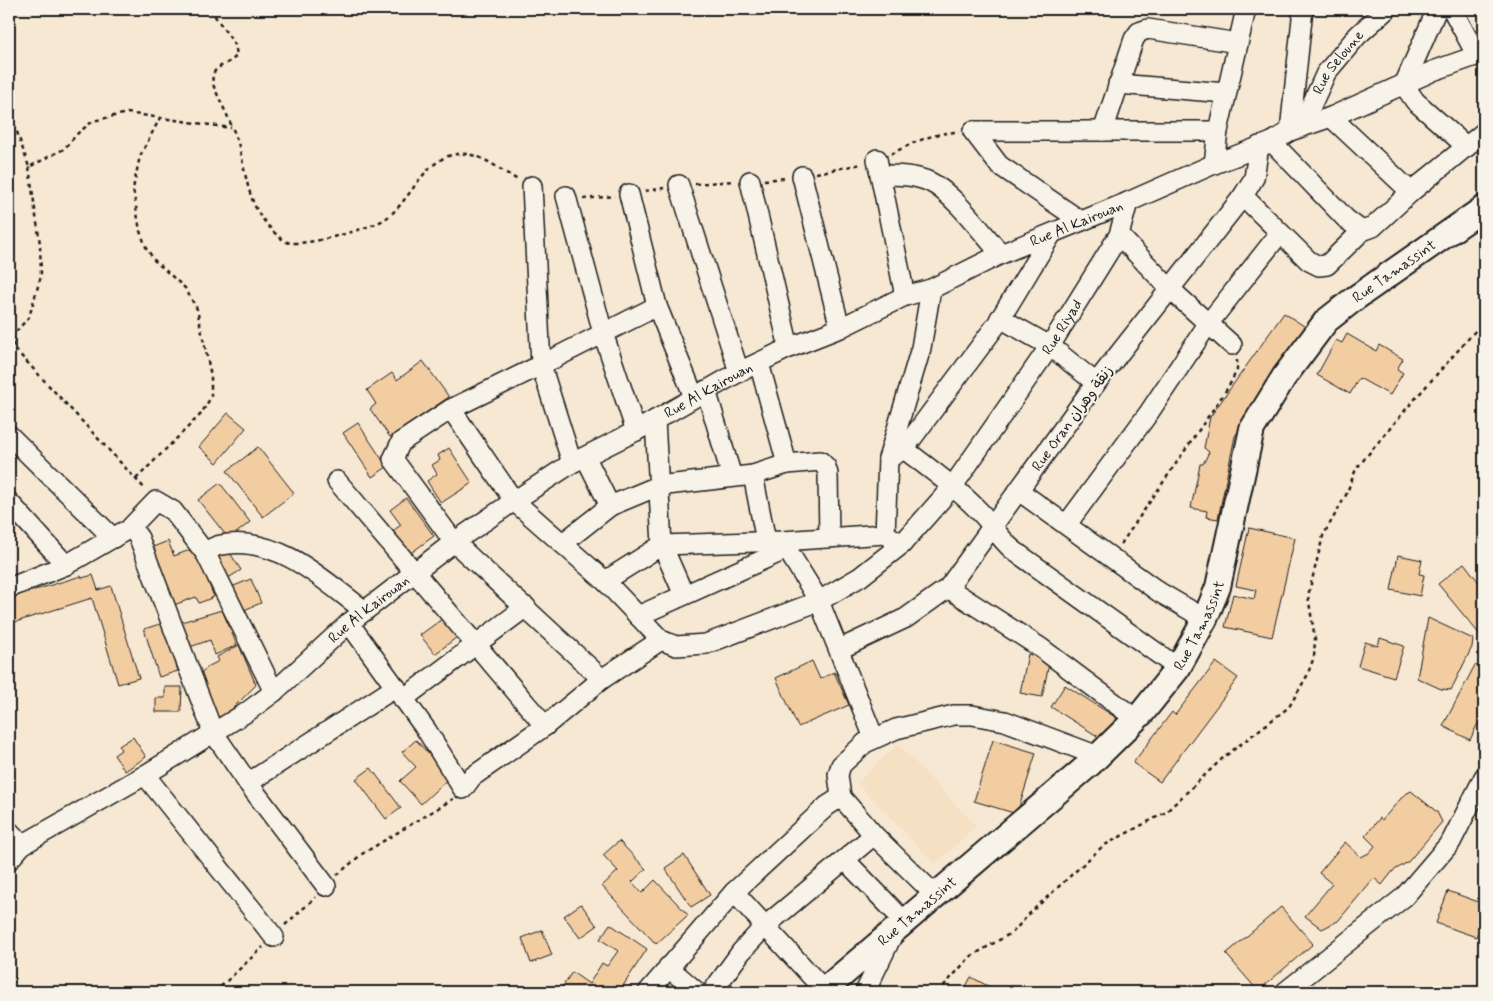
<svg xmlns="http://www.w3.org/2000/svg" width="1493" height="1001" font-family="Mynerve,'Playpen Sans Arabic',sans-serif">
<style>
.built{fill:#f5e0c4}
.building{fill:#f3cda2;stroke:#1c1c1c}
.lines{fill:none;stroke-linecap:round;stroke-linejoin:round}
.minor-casing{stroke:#1c1c1c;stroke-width:22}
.major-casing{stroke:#1c1c1c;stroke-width:28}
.path{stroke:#1c1c1c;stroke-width:2.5;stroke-dasharray:4 4;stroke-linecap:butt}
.minor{stroke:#f7f3e8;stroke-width:19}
.major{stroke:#f7f3e8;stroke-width:24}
.labels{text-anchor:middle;stroke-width:4;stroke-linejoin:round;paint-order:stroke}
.street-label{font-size:15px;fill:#1c1c1c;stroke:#f7f3e8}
</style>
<rect width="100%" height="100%" fill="#f6e8d3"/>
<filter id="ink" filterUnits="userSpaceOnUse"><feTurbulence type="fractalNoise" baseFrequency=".02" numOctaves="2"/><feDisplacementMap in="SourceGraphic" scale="10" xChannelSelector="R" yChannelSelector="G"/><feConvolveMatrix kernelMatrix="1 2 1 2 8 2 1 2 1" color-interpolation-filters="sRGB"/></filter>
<g filter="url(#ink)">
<polygon class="built" points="898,744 976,826 935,864 857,783"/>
<g class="building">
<polygon points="1284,313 1307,328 1257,399 1255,407 1235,436 1218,519 1206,517 1207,511 1191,508 1200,464 1203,464 1209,452 1204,448 1210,417"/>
<polygon points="1347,334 1376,351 1379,345 1403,359 1397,369 1403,373 1390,395 1359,378 1350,394 1317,375 1336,340 1342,343"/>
<polygon points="423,361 449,397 390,437 370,409 376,404 367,390 392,373 397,380"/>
<polygon points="228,413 246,428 217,463 199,447"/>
<polygon points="358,423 387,467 372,477 343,433"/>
<polygon points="258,447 294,493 263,517 227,471"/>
<polygon points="449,448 472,483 441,503 427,481 437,474 432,465 440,460 438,455"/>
<polygon points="220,483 250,522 229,539 198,500"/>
<polygon points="406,498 434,536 404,558 387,535 401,525 390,510"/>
<polygon points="1249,528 1295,538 1272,637 1225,627 1233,594 1254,599 1256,590 1236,586"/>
<polygon points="168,541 174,556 195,548 214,597 199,603 196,597 171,606 148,549"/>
<polygon points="226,547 241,570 225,580 210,557"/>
<polygon points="1398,555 1422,560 1419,574 1424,575 1420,596 1391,590"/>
<polygon points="1464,563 1484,589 1484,633 1481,636 1438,584"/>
<polygon points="93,575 98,590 111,586 139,678 118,684 92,598 9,624 9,598 81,576 82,578"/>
<polygon points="251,579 261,603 239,612 229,588"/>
<polygon points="222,610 237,645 215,655 210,640 187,648 178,623"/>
<polygon points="1428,618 1473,639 1472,647 1451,690 1441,689 1417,678"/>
<polygon points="442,619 457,637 435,654 420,635"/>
<polygon points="163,623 178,671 159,677 144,629"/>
<polygon points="1380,638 1404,646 1394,677 1358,666 1365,642 1378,646"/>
<polygon points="239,645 256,685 225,716 217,720 198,676 207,667 219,661 217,657"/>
<polygon points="1028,654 1050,659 1042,697 1020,693"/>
<polygon points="812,661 820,679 834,672 849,705 798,727 776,678"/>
<polygon points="1216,662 1238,678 1160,782 1133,763 1172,712 1175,715"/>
<polygon points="1475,665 1484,670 1484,723 1482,721 1477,725 1470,740 1443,726"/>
<polygon points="1065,685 1123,722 1110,744 1051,707"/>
<polygon points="165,687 182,687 181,712 156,712 156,698 165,698"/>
<polygon points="133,737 146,757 125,771 114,755 121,750 119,746"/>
<polygon points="416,740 450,777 421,804 400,781 416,767 402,752"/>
<polygon points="993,740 1036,753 1017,814 974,801"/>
<polygon points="371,768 401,808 386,819 356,779"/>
<polygon points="1411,791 1437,812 1442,822 1408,862 1393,871 1382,885 1374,878 1338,921 1322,929 1305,916 1332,884 1319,873 1345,842 1361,857 1369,853 1375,846 1365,836 1380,818 1382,820 1404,795"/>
<polygon points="619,841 646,869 632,882 642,893 655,880 688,915 656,944 602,886 618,871 603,855"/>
<polygon points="684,855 710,895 691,907 665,868"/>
<polygon points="1448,891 1484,904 1484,914 1476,937 1436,923"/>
<polygon points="581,904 597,926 580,938 564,916"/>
<polygon points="1281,907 1313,944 1258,991 1226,954"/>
<polygon points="610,924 647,949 619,992 559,992 572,972 589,984 602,963 607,966 618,951 600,939"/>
<polygon points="542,930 552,955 531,963 522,938"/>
<polygon points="971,977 999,992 963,992"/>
</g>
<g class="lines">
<defs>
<g id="minor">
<polyline points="1452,9 1477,56"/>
<polyline points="1118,84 1226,93"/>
<polyline points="1404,85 1415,101 1467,147"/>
<polyline points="1404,85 1437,9"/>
<polyline points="1331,117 1411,192"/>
<path id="s1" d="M1302,126L1326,73L1358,35L1387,9"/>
<polyline points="973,131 1218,131"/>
<polyline points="973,131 999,165 1081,221"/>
<polyline points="1103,131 1134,39 1139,32 1148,29 1238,43"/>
<polyline points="1290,131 1303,9"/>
<polyline points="1272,142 1346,219 1362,231 1373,227 1411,192 1484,132"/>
<polyline points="877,159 905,296"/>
<polyline points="1214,164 1218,131 1246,9"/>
<path d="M880,175C897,175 915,175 930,182C953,193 983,234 1001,254"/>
<polyline points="802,176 840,328"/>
<polyline points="750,181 789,348"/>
<polyline points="679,185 739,372"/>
<polyline points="532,186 541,365 657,306"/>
<polyline points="629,194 657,306 694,397"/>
<polyline points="566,196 603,333 636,431"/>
<polyline points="1243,196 1309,261 1319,266 1327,265 1362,231"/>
<polyline points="1119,235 1170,289 1232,345"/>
<polyline points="1000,318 1050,346 1096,383"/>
<polyline points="759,363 787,464"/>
<polyline points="706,390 732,477"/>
<path id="s2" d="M451,409L514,501L605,581L661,640L676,646L706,644L819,601L860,577L902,544L953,486L1050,346L1119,235L1128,202"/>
<polyline points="655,420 662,545 684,595"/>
<polyline points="9,435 113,538"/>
<path d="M904,449C930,469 957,488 980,512C992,524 1000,539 1013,550L1178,668"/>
<polyline points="586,458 610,506"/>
<polyline points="888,459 904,449 997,324 1051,235"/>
<polyline points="572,463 541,365 451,409 401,442 393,459 454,542 602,679"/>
<polyline points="753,475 766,541"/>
<polyline points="337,481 545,726"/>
<polyline points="1019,491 1159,592 1205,619"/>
<polyline points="9,502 66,565"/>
<polyline points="1067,524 1148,414 1208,324 1280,233"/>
<polyline points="885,534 888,459 921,348 931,289"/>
<polyline points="782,541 819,601 874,738"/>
<polyline points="563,543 610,506 658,486 753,475 787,464 820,461 826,467 828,474 829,538"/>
<polyline points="206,554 173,511 156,501 131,527 139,538 213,732 248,783 326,886"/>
<polyline points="605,581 662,545 782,541 885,534 902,544"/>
<polyline points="9,588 66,565 123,532"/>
<polyline points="948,588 1041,648 1136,719"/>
<polyline points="638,616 787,549"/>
<polyline points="349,623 427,731 463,789 472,777 545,726 602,679 661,640"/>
<polyline points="840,649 906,618 948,588 1096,383 1243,196 1254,178 1259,146"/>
<path d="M274,692L206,554C212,546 219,545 229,544C283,539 325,582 365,611"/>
<polyline points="403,699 526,607"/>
<polyline points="145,775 274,937"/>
<polyline points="248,783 396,687"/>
<polyline points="9,831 22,845"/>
<path id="s3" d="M9,860L22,845L145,775L247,712L274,692L349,623L454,542L514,501L572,463L636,431L739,372L789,348L840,328L905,296L931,289L1001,254L1128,202L1214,164L1272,142L1290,131L1331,117L1433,71L1484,53"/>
<polyline points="845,860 904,921"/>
<polyline points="734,892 824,990"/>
<polyline points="935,895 874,835 841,797 838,775 841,765 865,743 896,729 954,715 972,715 1005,721 1098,756"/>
<polyline points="668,967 697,992"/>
<polyline points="648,992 734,892 827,806 841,797"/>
<polyline points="712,992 741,952 764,927 874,835"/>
<polyline points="865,992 893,934"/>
<polyline points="1285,992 1404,897 1451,842 1484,777"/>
</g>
<g id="major">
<path id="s4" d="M822,992L1091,763L1142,713L1178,668L1205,619L1218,587L1252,429L1284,377L1326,321L1354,299L1484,208"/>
</g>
</defs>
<use href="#minor" class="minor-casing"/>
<use href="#major" class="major-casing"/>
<g class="path">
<path d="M210,9L235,45L237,55C227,68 207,64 214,87C222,105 232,124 238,143C245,167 247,198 262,218C269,227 277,237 287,242C301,248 372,228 385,219C411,202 422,159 457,154C480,151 499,170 518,180"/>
<polyline points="9,109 29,167 64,149 78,133 93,121 127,113 231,128"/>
<path d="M891,154C912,143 935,132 959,132"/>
<polyline points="29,167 40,244 41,276 29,317 13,335 13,347 146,490"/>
<polyline points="816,173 862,164"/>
<polyline points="764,180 786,178"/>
<polyline points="695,184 734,181"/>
<polyline points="645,191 664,188"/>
<polyline points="583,199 615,196"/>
<polyline points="136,479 201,414 211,397 211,376 197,309 185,288 154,260 146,247 140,231 133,189 140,156 160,118"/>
<polyline points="1121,544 1229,386 1237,370 1237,360"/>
<polyline points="337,875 362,854 453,799"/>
<polyline points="285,925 316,897"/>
<polyline points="215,992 263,947"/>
<polyline points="938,992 970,957 1013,932 1031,912 1103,846 1166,812 1224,757 1289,707 1307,676 1314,657 1315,639 1308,596 1323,536 1346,495 1356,469 1407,408 1484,321"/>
</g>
<use href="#minor" class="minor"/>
<use href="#major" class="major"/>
</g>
</g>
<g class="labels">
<g class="street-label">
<text dy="5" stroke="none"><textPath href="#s1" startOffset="74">Rue Seloune</textPath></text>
<text dy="5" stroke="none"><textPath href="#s3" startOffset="1251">Rue Al Kairouan</textPath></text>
<text dy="5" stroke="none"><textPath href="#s4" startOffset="950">Rue Tamassint</textPath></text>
<text dy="5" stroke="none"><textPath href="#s2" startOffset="852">Rue Riyad</textPath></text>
<text dy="5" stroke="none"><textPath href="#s3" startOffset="846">Rue Al Kairouan</textPath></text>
<text transform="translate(1072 418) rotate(-54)" y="5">Rue Oran زنقة وهران</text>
<text dy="5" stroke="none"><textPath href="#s3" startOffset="441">Rue Al Kairouan</textPath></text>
<text dy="5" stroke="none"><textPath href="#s4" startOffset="530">Rue Tamassint</textPath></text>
<text dy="5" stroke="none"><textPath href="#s4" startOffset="125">Rue Tamassint</textPath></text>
</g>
</g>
<rect width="1493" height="1001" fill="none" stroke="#f7f3e8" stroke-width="30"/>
<rect x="15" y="15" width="1463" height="971" fill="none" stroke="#1c1c1c" stroke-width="2" filter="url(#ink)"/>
</svg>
